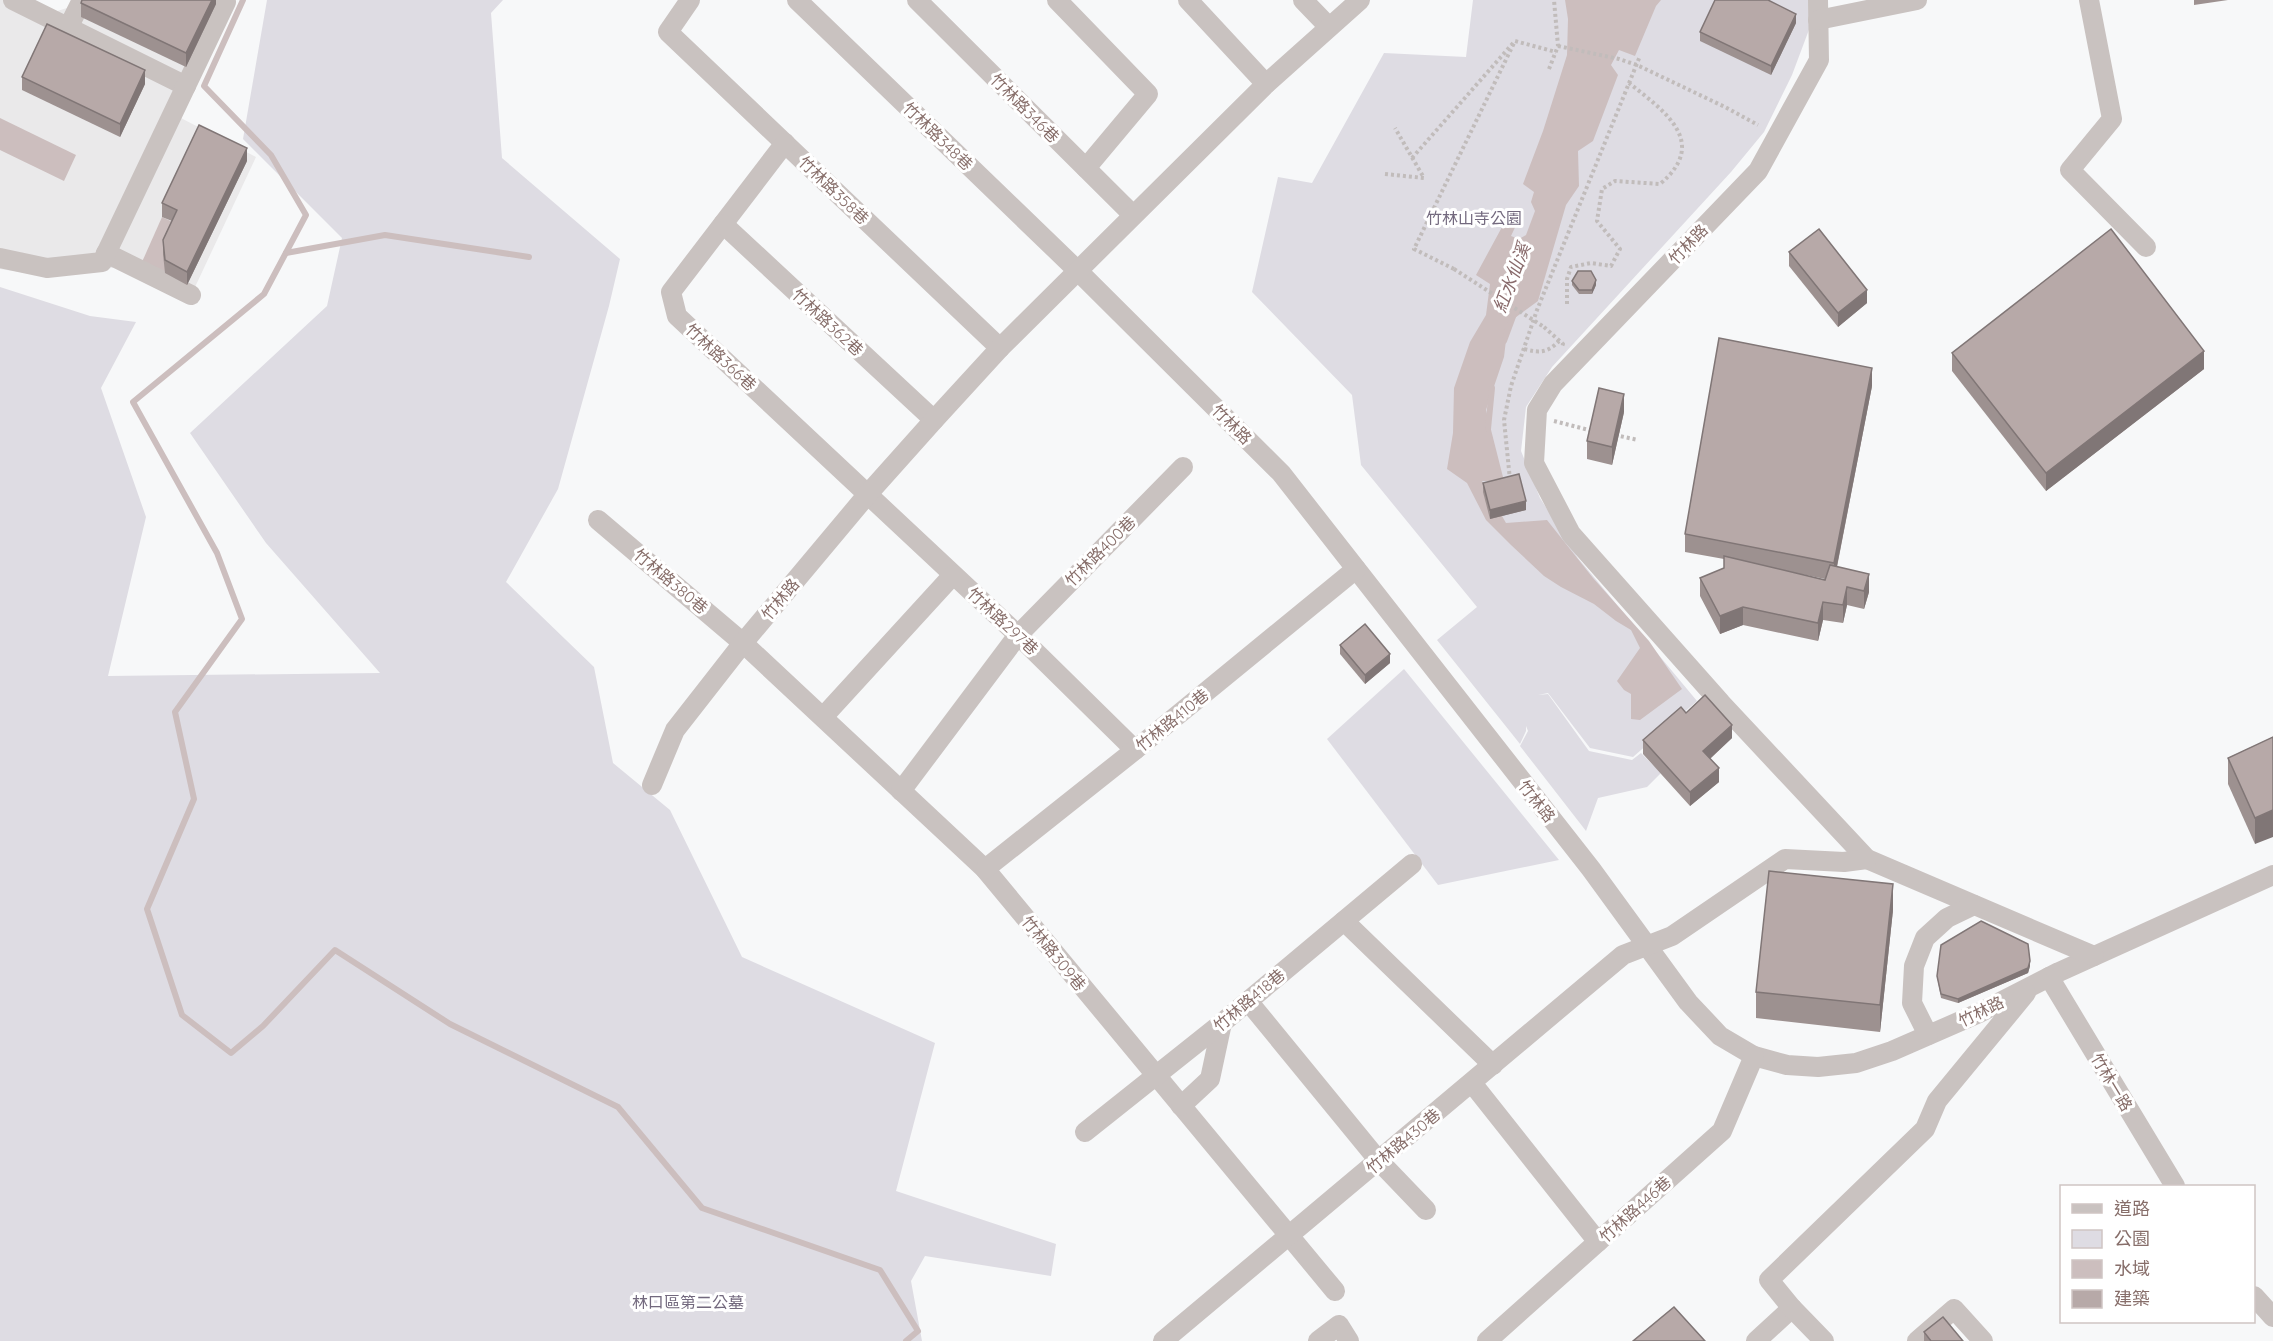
<svg xmlns="http://www.w3.org/2000/svg" width="2273" height="1341" font-family="Quicksand,'Noto Sans TC',sans-serif">
<style>
.built{fill:#eae9ea}
.green{fill:#dedce3}
.water{fill:#ccbebe}
.lines{fill:none;stroke-linecap:round;stroke-linejoin:round}
.stream{stroke:#ccbebe;stroke-width:6}
.path{stroke:#c1bcbb;stroke-width:4;stroke-dasharray:3 3;stroke-linecap:butt}
.minor{stroke:#c9c2c0;stroke-width:20}
.path-bridge{stroke:#c1bcbb;stroke-width:4;stroke-dasharray:3 3;stroke-linecap:butt}
.wall{fill:#9d9190;fill-rule:evenodd}
.shaded-wall{fill:#807676}
.building{fill:#b7a9a8;stroke:#807676;stroke-width:1.5}
.labels{text-anchor:middle;stroke-width:6;stroke-linejoin:round;paint-order:stroke}
.street-label{font-size:16px;fill:#876e6a;stroke:#fff}
.park-label{font-size:16px;fill:#73697e;stroke:#fff}
.water-label{font-size:18px;font-style:italic;fill:#896b6c;stroke:#fff}
</style>
<rect width="100%" height="100%" fill="#f7f8f9"/>
<polygon class="built" points="0,0 30,0 54,12 67,8 71,0 232,0 179,117 256,157 188,302 116,267 81,274 48,276 0,269"/>
<g class="green">
<polygon points="267,0 503,0 491,13 502,158 620,259 609,306 558,489 506,582 594,667 613,763 670,810 742,957 935,1043 896,1191 1056,1244 1051,1276 925,1256 911,1281 922,1341 0,1341 0,287 90,316 136,322 101,388 146,517 108,676 380,673 266,543 190,433 327,306 342,238 243,139"/>
<polygon points="1473,0 1815,0 1813,19 1792,75 1764,132 1731,172 1552,367 1526,407 1521,451 1540,498 1578,558 1697,701 1633,757 1590,748 1548,693 1538,695 1548,694 1589,751 1632,760 1641,753 1661,773 1647,787 1598,798 1586,831 1520,746 1528,731 1526,726 1526,731 1520,744 1437,640 1477,607 1361,465 1352,395 1252,292 1278,177 1312,183 1384,53 1466,57"/>
<polygon points="1404,669 1559,860 1438,885 1327,739"/>
</g>
<g class="water">
<polygon points="1565,0 1661,0 1656,6 1635,56 1619,50 1611,65 1618,75 1593,141 1578,151 1579,186 1566,205 1538,301 1508,323 1504,357 1486,410 1504,481 1482,481 1506,523 1547,520 1593,578 1649,641 1682,689 1640,720 1631,719 1631,694 1624,690 1617,681 1640,648 1631,630 1616,621 1594,604 1561,587 1544,576 1511,545 1486,520 1467,483 1447,469 1453,433 1454,388 1470,342 1486,315 1490,284 1476,275 1508,216 1518,221 1511,236 1519,239 1526,235 1535,211 1531,202 1534,192 1523,184 1543,131 1567,55 1568,19"/>
<polygon points="0,118 76,155 64,181 0,150"/>
<polygon points="162,217 177,224 165,273 142,262"/>
</g>
<g class="lines">
<g class="stream">
<polyline points="243,0 204,86 271,155 306,215 264,294 133,402 217,553 242,619 175,712 194,799 147,909 182,1015 231,1053 263,1026 335,950 450,1024 618,1107 702,1208 880,1270 918,1331 906,1341"/>
<polyline points="286,253 385,235 529,257"/>
<polyline points="1504,341 1514,314"/>
<polyline points="1488,429 1492,388"/>
</g>
<g class="path">
<polyline points="1558,46 1619,59 1637,65 1725,107 1758,125"/>
<polyline points="1549,69 1558,46 1554,0"/>
<polyline points="1412,158 1515,41 1556,52"/>
<polyline points="1385,174 1424,178 1395,128"/>
<polyline points="1454,269 1414,249 1515,41"/>
<path d="M1567,304V279L1571,267L1591,263L1611,266L1620,249L1597,221L1602,189L1615,181L1660,184C1710,142 1664,111 1629,83"/>
<polyline points="1544,327 1563,344 1562,346"/>
<path d="M1524,349C1540,353 1547,353 1559,341"/>
<polyline points="1554,421 1593,431"/>
<polyline points="1615,435 1638,440"/>
<polyline points="1510,480 1504,420 1511,386 1537,310 1640,56"/>
</g>
<g class="minor">
<polyline points="13,0 186,86"/>
<polyline points="690,0 668,32 1000,348"/>
<polyline points="797,0 1079,272 1281,473 1591,869 1688,1002 1720,1036 1754,1056 1787,1065 1818,1067 1856,1063 1892,1051 1979,1013 2059,972 2273,875"/>
<polyline points="917,0 1133,215"/>
<polyline points="1057,0 1148,94 1086,168"/>
<polyline points="1188,0 1266,84"/>
<polyline points="1303,0 1329,27"/>
<polyline points="1818,0 1819,60 1758,171 1553,384 1537,410 1534,463 1571,534 1721,703 1867,859 2094,956"/>
<polyline points="2089,0 2112,119 2070,170 2146,247"/>
<polyline points="1818,20 1917,0"/>
<polyline points="68,28 82,0"/>
<polyline points="785,143 671,292 677,316 1018,635 1135,750"/>
<polyline points="723,224 934,420"/>
<polyline points="106,253 191,295"/>
<polyline points="0,258 47,268 102,262 226,2 223,0"/>
<polyline points="598,520 743,643 985,869 1335,1291"/>
<polyline points="823,717 953,575"/>
<polyline points="652,785 675,730 743,643 867,495 934,420 1000,348 1266,84 1360,0"/>
<polyline points="901,791 1018,635 1183,467"/>
<polyline points="985,869 1135,750 1356,569"/>
<polyline points="1344,921 1493,1065"/>
<polyline points="2049,977 2175,1186"/>
<polyline points="1248,1001 1379,1161 1426,1210"/>
<polyline points="1928,1035 1912,1003 1914,966 1925,938 1947,918 1974,905"/>
<polyline points="1472,1083 1598,1242"/>
<polyline points="1181,1106 1210,1079 1222,1023"/>
<polyline points="1085,1132 1222,1023 1412,864"/>
<polyline points="2254,1296 2273,1317"/>
<polyline points="1163,1341 1623,955 1672,936 1785,859 1844,862 1867,859"/>
<polyline points="1318,1341 1339,1325 1349,1341"/>
<polyline points="1487,1341 1722,1131 1754,1056"/>
<polyline points="1756,1341 1792,1308"/>
<polyline points="1824,1341 1792,1308 1769,1280 1925,1129 1937,1101 2026,993"/>
<polyline points="1917,1341 1954,1309 1983,1341"/>
</g>
<polyline class="path-bridge" points="1454,269 1544,327"/>
</g>
<g class="wall">
<polygon points="216,0 216,4 186,67 81,17 81,3"/>
<polygon points="2194,0 2228,0 2194,5"/>
<polygon points="1796,23 1771,75 1700,41 1700,32"/>
<polygon points="22,77 145,84 120,137 22,90"/>
<polygon points="247,161 187,285 165,273 163,254 163,240 172,221 162,217 162,203"/>
<polygon points="1789,252 1867,303 1838,327 1789,266"/>
<polygon points="1572,281 1596,285 1592,294 1579,294 1572,285"/>
<polygon points="1952,353 2204,369 2046,491 1952,371"/>
<path d="M1872,386L1837,567L1869,592L1864,609L1847,605L1843,623L1823,620L1818,641L1743,625L1720,634L1700,596V578L1724,568V559L1685,552V534ZM1801,574L1825,579V580Z"/>
<polygon points="1624,412 1612,465 1587,459 1587,441"/>
<polygon points="1483,483 1526,510 1490,519 1483,492"/>
<polygon points="1340,645 1390,663 1365,684 1340,654"/>
<polygon points="1686,713 1732,738 1710,759 1719,782 1690,806 1643,754 1643,740"/>
<polygon points="2273,737 2255,844 2228,784 2228,758"/>
<polygon points="1893,910 1880,1032 1756,1018 1756,992"/>
<polygon points="2030,966 2028,973 1958,1003 1941,998 1937,976"/>
<polygon points="1924,1332 1963,1341 1924,1341"/>
</g>
<g class="shaded-wall">
<polygon points="212,0 216,0 216,4 186,67 186,53"/>
<polygon points="1796,14 1796,23 1771,75 1771,66"/>
<polygon points="145,70 145,84 120,137 120,124"/>
<polygon points="247,148 247,161 187,285 187,272"/>
<polygon points="1596,280 1596,285 1592,294 1592,290"/>
<polygon points="1867,290 1867,303 1838,327 1838,313"/>
<polygon points="2204,351 2204,369 2046,491 2046,473"/>
<polygon points="1872,368 1872,386 1834,581 1834,563"/>
<polygon points="1624,394 1624,412 1612,465 1612,447"/>
<polygon points="1526,501 1526,510 1490,519 1490,510"/>
<polygon points="1869,574 1869,592 1864,609 1864,591"/>
<polygon points="1847,587 1847,605 1843,623 1843,605"/>
<polygon points="1823,602 1823,620 1818,641 1818,623"/>
<polygon points="1743,607 1743,625 1720,634 1720,616"/>
<polygon points="1390,654 1390,663 1365,684 1365,675"/>
<polygon points="1732,725 1732,738 1703,765 1703,751"/>
<polygon points="1719,768 1719,782 1690,806 1690,792"/>
<polygon points="2273,810 2273,837 2255,844 2255,818"/>
<polygon points="1893,884 1893,910 1880,1032 1880,1005"/>
<polygon points="2030,961 2030,966 2028,973 1958,1003 1958,999"/>
</g>
<g class="building">
<polygon points="82,0 212,0 186,53 81,3"/>
<polygon points="1715,0 1768,0 1796,14 1771,66 1700,32"/>
<polygon points="47,24 145,70 120,124 22,77"/>
<polygon points="199,125 247,148 187,272 165,260 163,240 177,210 162,203"/>
<polygon points="1819,229 1867,290 1838,313 1789,252"/>
<polygon points="2111,229 2204,351 2046,473 1952,353"/>
<polygon points="1578,271 1591,271 1596,280 1592,290 1579,290 1572,281"/>
<polygon points="1719,338 1872,368 1834,563 1685,534"/>
<polygon points="1599,388 1624,394 1612,447 1587,441"/>
<polygon points="1519,474 1526,501 1490,510 1483,483"/>
<polygon points="1724,556 1825,580 1830,565 1869,574 1864,591 1847,587 1843,605 1823,602 1818,623 1743,607 1720,616 1700,578 1724,568"/>
<polygon points="1365,624 1390,654 1365,675 1340,645"/>
<polygon points="1705,695 1732,725 1703,751 1719,768 1690,792 1643,740 1681,707 1686,713"/>
<polygon points="2273,737 2273,810 2255,818 2228,758"/>
<polygon points="1769,871 1893,884 1880,1005 1756,992"/>
<polygon points="1981,921 2028,944 2030,961 2028,968 1958,999 1941,994 1937,976 1941,945"/>
<polygon points="1674,1307 1705,1341 1633,1341"/>
<polygon points="1943,1317 1963,1341 1931,1341 1924,1332"/>
</g>
<g class="labels">
<g class="street-label">
<text transform="translate(1025 108) rotate(45)" y="6">竹林路346巷</text>
<text transform="translate(938 136) rotate(44)" y="6">竹林路348巷</text>
<text transform="translate(834 190) rotate(44)" y="6">竹林路358巷</text>
<text transform="translate(1688 244) rotate(-46)" y="6">竹林路</text>
<text transform="translate(828 322) rotate(43)" y="6">竹林路362巷</text>
<text transform="translate(721 357) rotate(43)" y="6">竹林路366巷</text>
<text transform="translate(1232 424) rotate(45)" y="6">竹林路</text>
<text transform="translate(1100 551) rotate(-45)" y="6">竹林路400巷</text>
<text transform="translate(671 581) rotate(40)" y="6">竹林路380巷</text>
<text transform="translate(780 599) rotate(-50)" y="6">竹林路</text>
<text transform="translate(1003 621) rotate(43)" y="6">竹林路297巷</text>
<text transform="translate(1172 720) rotate(-39)" y="6">竹林路410巷</text>
<text transform="translate(1537 801) rotate(52)" y="6">竹林路</text>
<text transform="translate(1054 953) rotate(51)" y="6">竹林路309巷</text>
<text transform="translate(1249 1000) rotate(-40)" y="6">竹林路418巷</text>
<text transform="translate(1981 1011) rotate(-26)" y="6">竹林路</text>
<text transform="translate(2112 1082) rotate(59)" y="6">竹林一路</text>
<text transform="translate(1403 1141) rotate(-40)" y="6">竹林路430巷</text>
<text transform="translate(1635 1209) rotate(-42)" y="6">竹林路446巷</text>
</g>
<g class="park-label">
<text x="1474" y="224">竹林山寺公園</text>
<text x="688" y="1308">林口區第二公墓</text>
</g>
<g class="water-label">
<text transform="translate(1512 278) rotate(-69)" y="6">紅水仙溪</text>
</g>
</g>
<rect x="2060" y="1185" width="195" height="138" fill="#ffffff" stroke="#cfc5c3" stroke-width="1.5"/>
<rect x="2072" y="1204" width="30" height="9" fill="#c9c2c0" stroke="#cfc5c3" stroke-width="1.5"/>
<text x="2114" y="1215" font-size="18" fill="#876e6a">道路</text>
<rect x="2072" y="1230" width="30" height="18" fill="#dedce3" stroke="#cfc5c3" stroke-width="1.5"/>
<text x="2114" y="1245" font-size="18" fill="#876e6a">公園</text>
<rect x="2072" y="1260" width="30" height="18" fill="#ccbebe" stroke="#cfc5c3" stroke-width="1.5"/>
<text x="2114" y="1275" font-size="18" fill="#876e6a">水域</text>
<rect x="2072" y="1290" width="30" height="18" fill="#b7a9a8" stroke="#cfc5c3" stroke-width="1.5"/>
<text x="2114" y="1305" font-size="18" fill="#876e6a">建築</text>
</svg>
